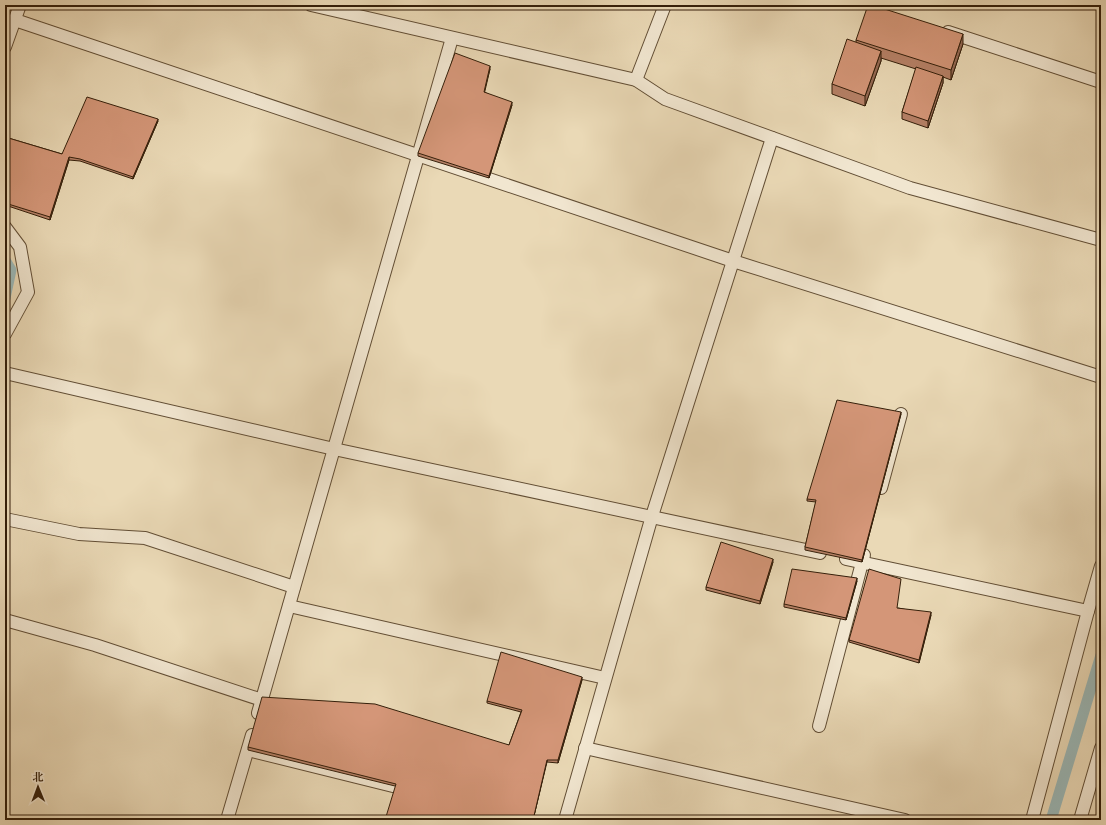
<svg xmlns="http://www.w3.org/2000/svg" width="1106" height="825" font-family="'IM FELL DW Pica','Noto Serif SC',serif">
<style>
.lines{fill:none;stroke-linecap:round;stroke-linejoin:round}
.canal{stroke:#9bb8b7;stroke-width:11}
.minor-casing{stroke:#624e35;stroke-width:14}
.minor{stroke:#f1e6d0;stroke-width:12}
.wall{fill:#b68167;stroke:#341f0a}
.shaded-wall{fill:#946954;stroke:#341f0a}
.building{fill:#d49678;stroke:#341f0a}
</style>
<rect width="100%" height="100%" fill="#ead9b6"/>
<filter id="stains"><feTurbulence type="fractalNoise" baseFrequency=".005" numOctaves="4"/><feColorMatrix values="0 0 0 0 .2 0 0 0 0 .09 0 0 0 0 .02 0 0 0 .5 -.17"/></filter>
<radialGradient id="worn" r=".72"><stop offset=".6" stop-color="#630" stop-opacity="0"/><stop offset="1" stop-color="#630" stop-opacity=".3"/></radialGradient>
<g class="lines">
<g class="canal">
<polyline points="5,260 11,270 5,298"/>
<polyline points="1051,820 1101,655"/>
</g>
<defs>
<g id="minor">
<polyline points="311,5 636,80 665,99 910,188 1101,240"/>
<polyline points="15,20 733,261 1101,377"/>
<polyline points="948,32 1101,82"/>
<polyline points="5,47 20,5"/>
<polyline points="636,80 665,5"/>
<polyline points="5,227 20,247 28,292 5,334"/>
<polyline points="5,373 334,449 820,553"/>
<polyline points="881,488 901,414"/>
<polyline points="5,519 79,534 145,538 294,587"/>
<polyline points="846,559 1088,611"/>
<polyline points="289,606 605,678"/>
<polyline points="5,620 95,645 262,700"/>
<polyline points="258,713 452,38"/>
<polyline points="819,726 864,555"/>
<polyline points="585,748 905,820"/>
<polyline points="248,750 409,790"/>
<polyline points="227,820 252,735"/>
<polyline points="565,820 652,516 772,138"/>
<polyline points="1032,820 1088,611 1101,566"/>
<polyline points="1080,820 1101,748"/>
</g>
</defs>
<use href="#minor" class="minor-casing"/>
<use href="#minor" class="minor"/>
</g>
<g class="wall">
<polygon points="856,40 963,44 951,80 943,77 943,83 928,128 902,119 902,112 916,69 881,58 881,61 865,106 832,94 832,84 856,42"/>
<polygon points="490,69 484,92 512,105 489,178 418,156 418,153"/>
<polygon points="158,121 133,179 80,161 69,160 50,220 5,205 5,137 62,154"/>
<polygon points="901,414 862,562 805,550 805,547 816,502 807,501 807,499"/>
<polygon points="773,562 760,604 706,590 706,587"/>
<polygon points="857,581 846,620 784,607 784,604"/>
<polygon points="898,608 931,615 919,663 849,642 849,640"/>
<polygon points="582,680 558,763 547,762 395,786 248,750 248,747 509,745 521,712 487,703 487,701"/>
</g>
<g class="shaded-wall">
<polygon points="963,34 963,44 951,80 951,70"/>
<polygon points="881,51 881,61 865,106 865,96"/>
<polygon points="490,66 490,69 484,95 484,92"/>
<polygon points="943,76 943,83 928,128 928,121"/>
<polygon points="512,102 512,105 489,178 489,176"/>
<polygon points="158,119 158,121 133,179 133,177"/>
<polygon points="69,157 69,160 50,220 50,217"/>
<polygon points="901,412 901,414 862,562 862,560"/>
<polygon points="773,559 773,562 760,604 760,601"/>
<polygon points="857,578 857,581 846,620 846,618"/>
<polygon points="931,612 931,615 919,663 919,660"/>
<polygon points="582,677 582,680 558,763 558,760"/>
<polygon points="547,760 547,762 533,820"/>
</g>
<g class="building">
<polygon points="868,5 872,5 963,34 951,70 856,40"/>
<polygon points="847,39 881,51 865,96 832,84"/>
<polygon points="455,53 490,66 484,92 512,102 489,176 418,153"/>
<polygon points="916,67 943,76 928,121 902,112"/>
<polygon points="87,97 158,119 133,177 80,159 69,157 50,217 5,203 5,137 62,154"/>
<polygon points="837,400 901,412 862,560 805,547 816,500 807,499"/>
<polygon points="721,542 773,559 760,601 706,587"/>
<polygon points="792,569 857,578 846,618 784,604"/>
<polygon points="869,569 901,579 897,608 931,612 919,660 849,640"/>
<polygon points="501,652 582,677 558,760 547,760 533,820 385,820 396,784 248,747 262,697 375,704 509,745 522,710 487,701"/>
</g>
<rect width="1106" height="825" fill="none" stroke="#ead9b6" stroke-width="20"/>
<rect x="6" y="6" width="1094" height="813" fill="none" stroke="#341f0a" stroke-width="2"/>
<rect x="10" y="10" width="1086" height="805" fill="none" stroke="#341f0a"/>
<g transform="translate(38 787) rotate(359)" stroke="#f1e6d0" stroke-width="3" paint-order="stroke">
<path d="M0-3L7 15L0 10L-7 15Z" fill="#341f0a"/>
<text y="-6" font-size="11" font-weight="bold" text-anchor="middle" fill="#341f0a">北</text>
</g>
<rect width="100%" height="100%" filter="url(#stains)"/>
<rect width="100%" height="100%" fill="url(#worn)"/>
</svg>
